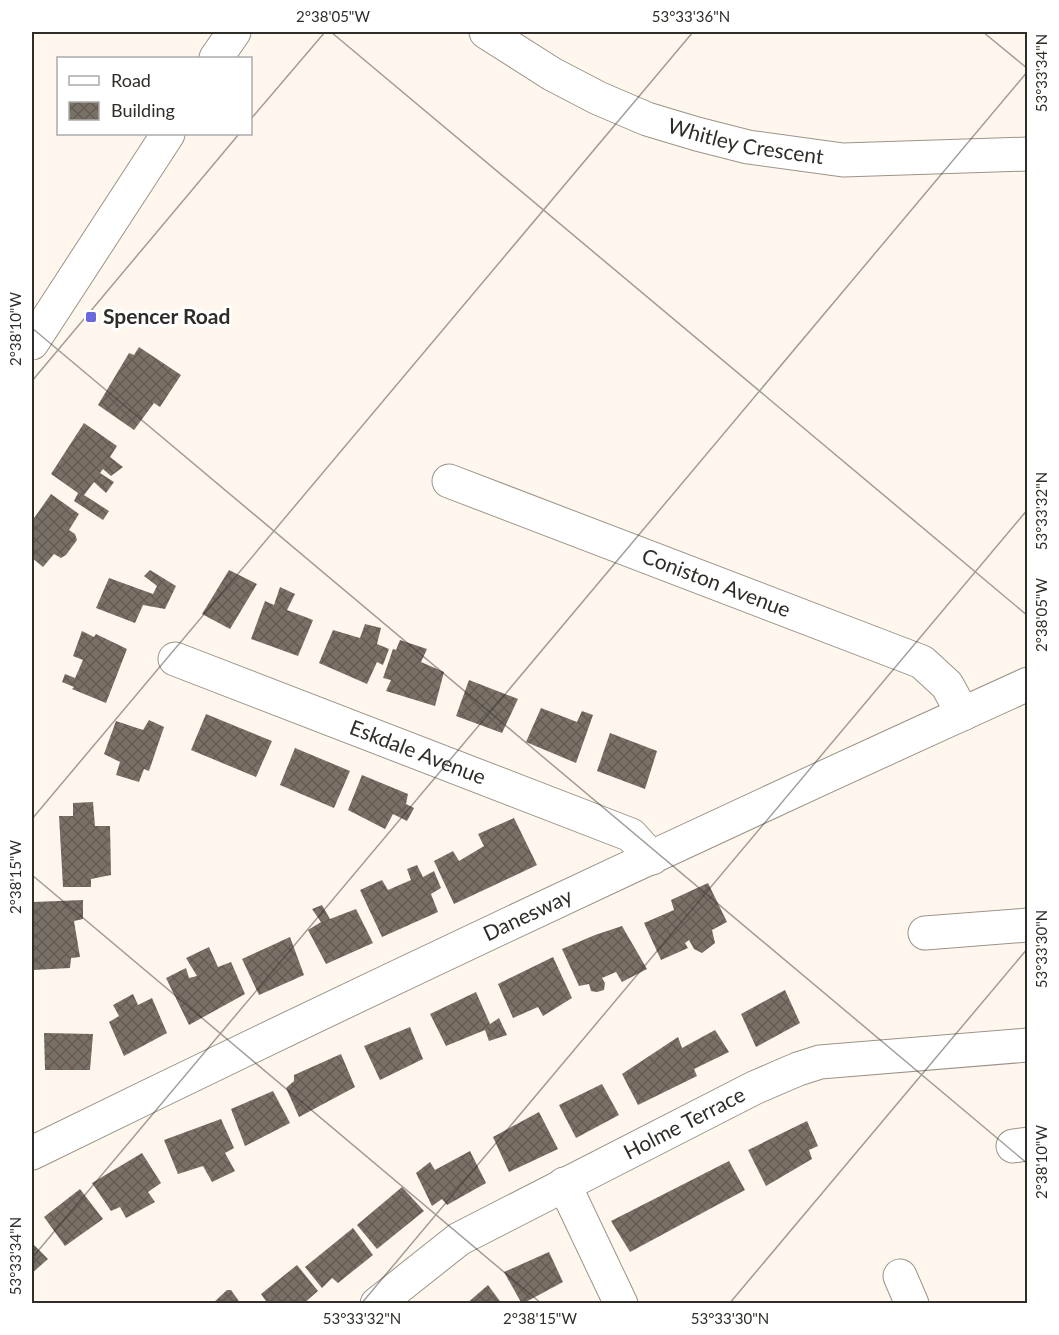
<svg xmlns="http://www.w3.org/2000/svg" width="1059" height="1335" font-family="Lato,sans-serif">
<style>
.building{fill:url(#building-cross-hatch)}
.lines{fill:none;stroke-linecap:round;stroke-linejoin:round}
.minor-casing{stroke:#9c9388;stroke-width:35}
.minor{stroke:#fff;stroke-width:33}
.ticks{fill:none;stroke:#302c28;stroke-width:1.5;stroke-opacity:0.45}
.poi-dot{fill:#6b67e1;stroke:#fff;stroke-width:2}
.labels{text-anchor:middle;stroke-width:6;stroke-linejoin:round;paint-order:stroke}
.street-label{font-size:21px;fill:#302c28;stroke:#fff}
.poi-label{font-size:21px;font-weight:bold;fill:#302c28;stroke:#fff;text-anchor:start}
.neatline{fill:none;stroke:#302c28;stroke-width:2}
.ticks-label{font-size:15px;text-anchor:middle;fill:#302c28}
</style>
<defs>
<pattern id="building-cross-hatch" width="8" height="8" patternUnits="userSpaceOnUse" patternTransform="scale(1.5)"><rect width="8" height="8" fill="#797066"/><path d="M0 0l8 8M0 8l8-8" fill="none" stroke="#645c54"/></pattern>
</defs>
<rect width="100%" height="100%" fill="#fff7ed"/>
<g class="building">
<polygon points="139,347 181,375 160,407 154,403 134,430 98,405 129,353 134,355"/>
<polygon points="84,423 117,446 110,457 123,467 111,476 103,469 100,473 114,482 106,493 94,482 84,495 109,511 103,520 74,501 78,493 51,474"/>
<polygon points="51,494 79,514 69,530 75,534 77,540 66,555 61,558 54,554 43,567 32,558 32,521"/>
<polygon points="150,570 176,586 165,609 143,605 135,623 96,608 109,578 153,594 157,586 144,576"/>
<polygon points="229,570 257,584 230,629 202,614"/>
<polygon points="280,587 295,594 287,610 313,620 298,656 251,639 265,601 274,605"/>
<polygon points="365,624 381,628 377,644 389,649 383,665 377,662 367,684 319,663 333,630 360,638"/>
<polygon points="82,631 94,637 96,634 127,649 106,703 72,689 74,687 62,682 65,674 75,678 83,660 73,656"/>
<polygon points="400,640 427,649 421,662 444,672 435,706 386,691 391,680 383,678 393,649 396,650"/>
<polygon points="469,680 518,699 502,733 456,716"/>
<polygon points="541,708 577,722 582,711 593,715 576,763 526,742"/>
<polygon points="206,714 272,741 256,777 191,750"/>
<polygon points="149,720 164,727 149,771 144,769 139,782 116,775 120,762 104,754 116,721 143,730"/>
<polygon points="610,733 657,751 645,789 597,771"/>
<polygon points="295,748 350,771 334,808 280,785"/>
<polygon points="362,775 408,794 406,804 414,808 407,821 393,814 385,829 348,810"/>
<polygon points="93,802 95,826 110,826 111,875 91,879 91,887 63,887 59,816 73,816 73,803"/>
<polygon points="514,818 537,865 454,904 434,861 453,851 459,861 484,846 478,834"/>
<polygon points="417,865 423,877 434,871 441,888 431,894 438,912 382,937 360,890 382,880 388,890 411,880 407,869"/>
<polygon points="708,883 727,922 712,930 715,943 702,953 694,949 689,940 685,943 688,948 661,960 644,923 674,910 671,900"/>
<polygon points="83,900 83,919 74,921 80,957 71,958 70,968 33,970 33,902"/>
<polygon points="322,905 330,919 356,909 373,943 326,964 308,930 321,922 312,909"/>
<polygon points="622,926 647,969 622,982 616,972 602,978 605,983 604,990 597,992 591,991 589,984 579,986 562,949 595,935"/>
<polygon points="290,937 304,975 259,995 242,959"/>
<polygon points="209,947 218,967 231,962 245,994 189,1025 166,978 186,968 189,978 197,976 186,958"/>
<polygon points="553,957 572,998 543,1016 538,1007 513,1018 498,984"/>
<polygon points="785,990 800,1023 756,1047 741,1014"/>
<polygon points="476,992 490,1024 499,1018 507,1035 489,1041 485,1030 446,1046 430,1014"/>
<polygon points="133,994 138,1005 152,998 167,1033 124,1056 109,1022 119,1016 113,1005"/>
<polygon points="410,1027 423,1059 380,1080 364,1046"/>
<polygon points="715,1030 729,1052 694,1069 697,1076 638,1105 622,1074 678,1037 682,1048"/>
<polygon points="44,1033 93,1034 90,1070 45,1070"/>
<polygon points="341,1054 355,1087 299,1117 286,1088 294,1081 294,1075"/>
<polygon points="602,1084 619,1115 576,1138 559,1105"/>
<polygon points="273,1091 290,1123 245,1146 231,1109"/>
<polygon points="539,1112 558,1149 509,1172 493,1137"/>
<polygon points="221,1119 234,1148 225,1153 235,1171 212,1182 203,1166 178,1174 164,1140"/>
<polygon points="807,1121 818,1146 809,1150 812,1159 766,1186 748,1150"/>
<polygon points="470,1151 486,1183 447,1205 442,1199 432,1206 416,1173 430,1162 435,1170"/>
<polygon points="142,1153 161,1183 148,1192 155,1202 126,1218 120,1207 111,1211 92,1183"/>
<polygon points="729,1161 745,1190 630,1252 611,1221"/>
<polygon points="402,1187 424,1211 377,1249 357,1225"/>
<polygon points="80,1189 103,1219 65,1246 44,1217"/>
<polygon points="353,1228 373,1255 338,1283 332,1278 322,1288 305,1267"/>
<polygon points="32,1243 48,1259 32,1273"/>
<polygon points="549,1252 563,1282 522,1304 504,1272"/>
<polygon points="297,1265 318,1291 303,1304 268,1304 261,1294"/>
<polygon points="488,1285 502,1304 466,1304"/>
<polygon points="227,1290 231,1290 241,1304 212,1304"/>
</g>
<g class="lines">
<defs>
<g id="minor">
<path id="s1" d="M486,32L552,74L598,98L647,119L697,134L748,147L843,160L1028,154"/>
<polyline points="216,58 234,32"/>
<polyline points="32,343 168,134"/>
<path id="s2" d="M449,481L922,662L947,685L963,714"/>
<path id="s3" d="M175,659L631,835L652,858"/>
<polyline points="925,933 1028,925"/>
<polyline points="1013,1146 1028,1144"/>
<path id="s4" d="M32,1153C361,992 693,836 1028,684"/>
<polyline points="564,1184 621,1304"/>
<polyline points="900,1276 912,1304"/>
<path id="s5" d="M377,1304L459,1239L754,1088L798,1069L820,1062L1028,1045"/>
</g>
</defs>
<use href="#minor" class="minor-casing"/>
<use href="#minor" class="minor"/>
</g>
<path class="ticks" d="M331,32L1028,616M983,32L1028,69M250,120L325,32M32,328L1028,1164M32,381L239,134M32,819L693,32M32,875L542,1304M32,1258L1028,71M361,1304L1028,509M729,1304L1028,948"/>
<rect class="poi-dot" x="85" y="311" width="12" height="12" rx="3"/>
<g class="labels">
<g class="street-label">
<text dy="7" stroke="none"><textPath href="#s1" startOffset="285">Whitley Crescent</textPath></text>
<text dy="7" stroke="none"><textPath href="#s2" startOffset="286">Coniston Avenue</textPath></text>
<text dy="7" stroke="none"><textPath href="#s3" startOffset="260">Eskdale Avenue</textPath></text>
<text dy="7" stroke="none"><textPath href="#s4" startOffset="550">Danesway</textPath></text>
<text dy="7" stroke="none"><textPath href="#s5" startOffset="358">Holme Terrace</textPath></text>
</g>
<g class="poi-label">
<text x="103" y="324">Spencer Road</text>
</g>
</g>
<rect width="1059" height="1335" fill="none" stroke="#ffffff" stroke-width="66"/>
<rect x="57" y="57" width="195" height="78" fill="#ffffff" stroke="#acaba9" stroke-width="1.5"/>
<rect x="69" y="76" width="30" height="9" fill="#ffffff" stroke="#acaba9" stroke-width="1.5"/>
<text x="111" y="87" font-size="18" fill="#302c28">Road</text>
<rect x="69" y="102" width="30" height="18" fill="url(#building-cross-hatch)" stroke="#acaba9" stroke-width="1.5"/>
<text x="111" y="117" font-size="18" fill="#302c28">Building</text>
<rect x="33" y="33" width="993" height="1269" class="neatline"/>
<g class="ticks-label">
<text x="333" y="22">2°38'05"W</text>
<text x="691" y="22">53°33'36"N</text>
<text transform="translate(1042 73) rotate(-90)" y="5">53°33'34"N</text>
<text transform="translate(16 329) rotate(-90)" y="5">2°38'10"W</text>
<text transform="translate(1042 511) rotate(-90)" y="5">53°33'32"N</text>
<text transform="translate(1042 615) rotate(-90)" y="5">2°38'05"W</text>
<text transform="translate(16 877) rotate(-90)" y="5">2°38'15"W</text>
<text transform="translate(1042 949) rotate(-90)" y="5">53°33'30"N</text>
<text transform="translate(1042 1162) rotate(-90)" y="5">2°38'10"W</text>
<text transform="translate(16 1256) rotate(-90)" y="5">53°33'34"N</text>
<text x="362" y="1324">53°33'32"N</text>
<text x="540" y="1324">2°38'15"W</text>
<text x="730" y="1324">53°33'30"N</text>
</g>
</svg>
